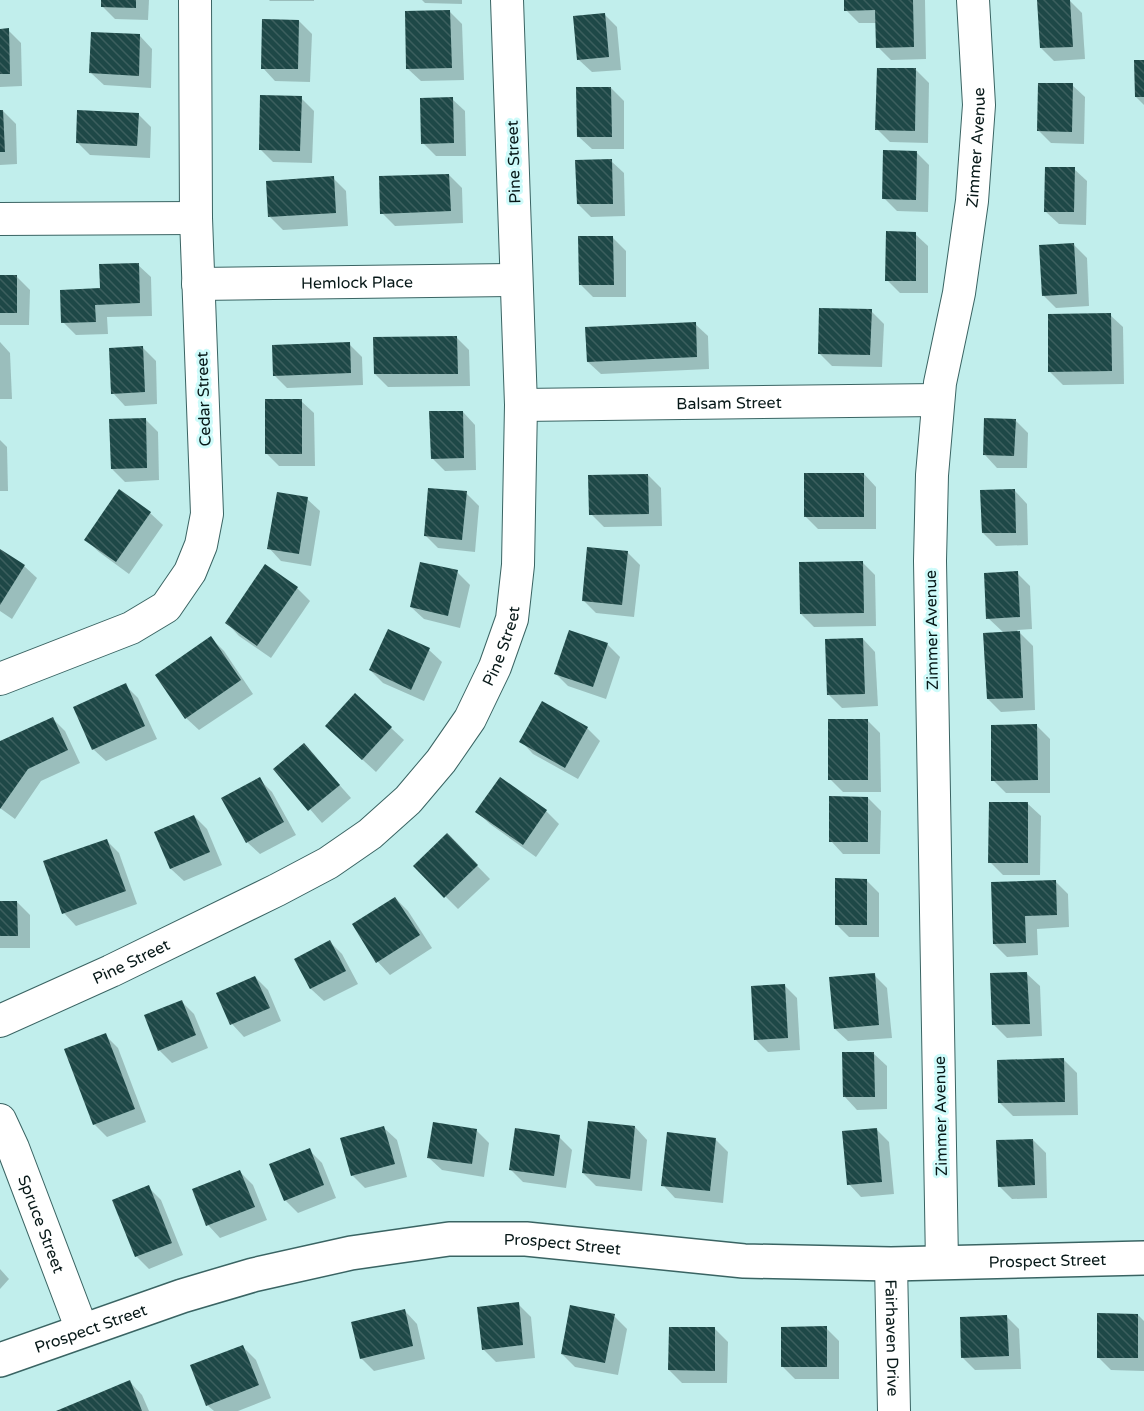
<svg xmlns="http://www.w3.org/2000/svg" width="1144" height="1411" font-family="'Varela Round',sans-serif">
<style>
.shadow{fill:#0003}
.building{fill:url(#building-back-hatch)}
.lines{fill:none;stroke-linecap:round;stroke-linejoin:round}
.minor-casing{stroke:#3a6463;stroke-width:34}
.secondary-casing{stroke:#3a6463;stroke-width:36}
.minor{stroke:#fff;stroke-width:32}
.secondary{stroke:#fff;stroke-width:33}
.labels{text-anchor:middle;stroke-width:6;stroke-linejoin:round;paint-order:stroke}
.street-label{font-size:16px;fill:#071818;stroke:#cefbfa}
</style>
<defs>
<pattern id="building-back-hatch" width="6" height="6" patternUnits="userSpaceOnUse" patternTransform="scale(1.5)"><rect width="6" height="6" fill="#1e4847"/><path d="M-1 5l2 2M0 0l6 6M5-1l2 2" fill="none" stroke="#3c5f5e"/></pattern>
</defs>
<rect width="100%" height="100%" fill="#c1eeec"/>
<g class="shadow">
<polygon points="102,0 149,0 148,20 115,19 102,6"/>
<polygon points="269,0 314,0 314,1 270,1"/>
<polygon points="422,0 462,0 462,4 425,3"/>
<polygon points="846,0 925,0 926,59 891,60 878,47 877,23 859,23 846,10"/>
<polygon points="1069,0 1082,13 1085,59 1054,61 1041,48"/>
<polygon points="449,11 462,24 464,80 421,81 408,69"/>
<polygon points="604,14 617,27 621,70 592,72 579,60"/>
<polygon points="299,21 312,34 310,82 275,81 263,68"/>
<polygon points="0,30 8,30 21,43 22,86 0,87"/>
<polygon points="140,36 152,49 151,88 104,85 91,73"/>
<polygon points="1144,61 1144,105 1136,97"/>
<polygon points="916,70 929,83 928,143 890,142 877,129"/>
<polygon points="1072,85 1085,97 1084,144 1051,143 1038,130"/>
<polygon points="611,88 624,101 624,149 592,149 579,137"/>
<polygon points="301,98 314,111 312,163 273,162 260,149"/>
<polygon points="452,99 465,111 466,156 436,156 423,143"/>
<polygon points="0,111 3,111 16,124 17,164 0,165"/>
<polygon points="138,114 151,127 150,158 90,155 77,142"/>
<polygon points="916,152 929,165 928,212 897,211 884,198"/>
<polygon points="611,161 624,173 625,216 591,217 578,204"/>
<polygon points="1074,169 1087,181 1086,225 1059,224 1046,212"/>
<polygon points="449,175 462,188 463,223 395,226 382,213"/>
<polygon points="333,178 346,191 348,226 283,230 270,217"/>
<polygon points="915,234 928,246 928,293 900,293 887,280"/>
<polygon points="613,238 626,251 626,297 593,297 580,284"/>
<polygon points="1074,245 1087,258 1089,306 1056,308 1043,295"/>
<polygon points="138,265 151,277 152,316 107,317 108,334 76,335 63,322 102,290"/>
<polygon points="0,277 17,277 30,290 29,325 0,325"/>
<polygon points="871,311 884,324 882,367 832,366 819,353"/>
<polygon points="1110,315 1123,327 1124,384 1063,385 1050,372"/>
<polygon points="695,324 708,336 709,369 601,374 588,362"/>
<polygon points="456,337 469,350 470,386 388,387 375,374"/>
<polygon points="0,342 10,353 12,399 0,399"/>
<polygon points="349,344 362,357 363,385 287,388 274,375"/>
<polygon points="143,348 156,361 157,404 125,406 113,393"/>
<polygon points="301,401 314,413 315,466 279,466 266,453"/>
<polygon points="463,412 475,425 476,470 445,471 432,458"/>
<polygon points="145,419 158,432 159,480 125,482 112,469"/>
<polygon points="1015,420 1028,433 1027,468 997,468 985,455"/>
<polygon points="0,440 7,447 8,491 0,491"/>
<polygon points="864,474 876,487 876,529 818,529 805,516"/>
<polygon points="648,475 661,488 662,526 604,527 591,514"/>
<polygon points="1015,491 1027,504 1028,545 996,546 983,533"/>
<polygon points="466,493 479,506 475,552 438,548 425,535"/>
<polygon points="307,499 320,511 311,566 281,561 269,548"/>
<polygon points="150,513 163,525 129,574 99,552 86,540"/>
<polygon points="0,551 24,566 37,578 12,619 0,611"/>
<polygon points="627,552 640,565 634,617 596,613 583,600"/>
<polygon points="862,562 875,575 876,626 814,627 801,614"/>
<polygon points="457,572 470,585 460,628 424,619 411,607"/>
<polygon points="1017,573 1030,586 1032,629 1017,630 1033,646 1035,710 1001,712 988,699 1004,633 988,618"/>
<polygon points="297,588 310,601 271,658 239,636 227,623"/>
<polygon points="388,631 429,650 442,662 424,701 383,683 370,670"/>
<polygon points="211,638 224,651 253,694 199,730 186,718"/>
<polygon points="863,639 875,652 878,706 842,708 829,695"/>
<polygon points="607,644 620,657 606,699 568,686 555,673"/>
<polygon points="125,685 138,698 157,739 106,761 93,749"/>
<polygon points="53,719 65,731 80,763 41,781 15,819 0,808 0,743"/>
<polygon points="867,720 880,733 881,792 843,792 830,779"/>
<polygon points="1037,726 1050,739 1050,793 1006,793 993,780"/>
<polygon points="391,728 404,740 376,772 340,739"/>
<polygon points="587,728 600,741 578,779 533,754 521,741"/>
<polygon points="304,745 351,798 322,823 275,769"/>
<polygon points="259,779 272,792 296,835 260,854 247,842"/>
<polygon points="868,798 881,811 880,854 843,854 831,841"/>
<polygon points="1028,804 1041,816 1040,875 1003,875 990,862"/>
<polygon points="546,811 559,824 536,857 490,824 477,812"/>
<polygon points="194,816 207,829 222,865 184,881 171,869 156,833"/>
<polygon points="447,835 490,879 458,909 415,866"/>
<polygon points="106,840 119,853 137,904 76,926 64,913"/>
<polygon points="866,880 879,893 879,937 849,937 836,924"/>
<polygon points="1055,881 1068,894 1069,927 1037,929 1038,955 1007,957 994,944"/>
<polygon points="395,898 408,911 432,948 390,975 378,962"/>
<polygon points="0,902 17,902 30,915 30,948 0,948"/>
<polygon points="330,942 342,954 358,984 324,1001 311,989 296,959"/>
<polygon points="1027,974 1040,986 1042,1036 1007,1038 994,1025"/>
<polygon points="874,975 887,988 892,1038 848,1041 835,1029"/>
<polygon points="255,977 268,990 281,1021 244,1037 232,1024"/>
<polygon points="785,986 797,998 800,1050 768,1052 755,1039"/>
<polygon points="182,1002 194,1014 208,1048 172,1063 159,1050"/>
<polygon points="105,1035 118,1048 146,1122 107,1137 94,1124"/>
<polygon points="874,1054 887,1066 887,1109 857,1110 845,1097"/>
<polygon points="1064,1060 1077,1073 1078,1115 1013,1116 1000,1103"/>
<polygon points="635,1127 647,1140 642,1191 596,1186 583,1173"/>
<polygon points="384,1128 397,1140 407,1177 365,1188 352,1175"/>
<polygon points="876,1129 889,1142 894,1194 861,1197 849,1184"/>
<polygon points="476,1130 489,1143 484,1177 442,1170 429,1158"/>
<polygon points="559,1137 572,1150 566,1188 523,1182 510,1169"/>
<polygon points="715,1139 728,1152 723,1203 675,1198 663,1185"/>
<polygon points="1033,1140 1046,1153 1047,1198 1012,1199 999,1186"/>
<polygon points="309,1150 322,1163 336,1198 298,1213 285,1200"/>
<polygon points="240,1172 253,1185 267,1220 220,1238 208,1225"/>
<polygon points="148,1187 161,1200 183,1255 149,1269 136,1256"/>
<polygon points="0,1269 9,1279 0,1289"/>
<polygon points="518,1304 531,1317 535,1358 496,1362 483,1349"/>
<polygon points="405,1311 417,1324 425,1359 374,1371 361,1358"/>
<polygon points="1138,1315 1144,1321 1144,1371 1111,1370 1098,1357"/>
<polygon points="614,1316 627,1329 618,1375 575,1367 562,1354"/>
<polygon points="1006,1316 1019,1329 1021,1369 975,1370 963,1358"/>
<polygon points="826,1328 839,1341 839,1379 795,1379 782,1366"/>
<polygon points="715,1329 728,1342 727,1383 682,1383 669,1370"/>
<polygon points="243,1347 256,1360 271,1398 238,1411 214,1411 207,1405"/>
<polygon points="130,1382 142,1395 149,1411 59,1411"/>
</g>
<g class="building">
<polygon points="101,0 136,0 136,8 101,7"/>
<polygon points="844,0 913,0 914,47 876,48 875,10 844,11"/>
<polygon points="1037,0 1070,0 1073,47 1040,48"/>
<polygon points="450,10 452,68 406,69 405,11"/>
<polygon points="605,13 609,57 577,60 573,16"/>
<polygon points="262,19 299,20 298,69 261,69"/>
<polygon points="9,28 10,74 0,74 0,29"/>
<polygon points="91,32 140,34 139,76 89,73"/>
<polygon points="1134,60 1144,60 1144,97 1135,97"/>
<polygon points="877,68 916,68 915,131 875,130"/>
<polygon points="1038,83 1073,83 1072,132 1037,131"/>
<polygon points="576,87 611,87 612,137 577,137"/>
<polygon points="260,95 302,96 300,151 259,150"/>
<polygon points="453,97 454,143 421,144 420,98"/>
<polygon points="0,110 3,110 5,152 0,152"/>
<polygon points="77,110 139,113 137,146 76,143"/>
<polygon points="883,150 917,151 916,200 882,199"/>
<polygon points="612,159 613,204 577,204 575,160"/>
<polygon points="1045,167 1075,167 1074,212 1044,212"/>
<polygon points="449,174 451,211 380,214 379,176"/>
<polygon points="334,176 336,213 268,217 266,181"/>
<polygon points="886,231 916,232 916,281 885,281"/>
<polygon points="578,236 613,236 614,285 579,285"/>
<polygon points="1074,243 1077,294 1042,296 1039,245"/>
<polygon points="139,263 140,303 95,305 96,322 61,323 60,290 100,288 99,264"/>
<rect x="0" y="275" width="17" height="38"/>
<polygon points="819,308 872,309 870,355 818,354"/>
<polygon points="1111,313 1112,371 1048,372 1048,314"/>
<polygon points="696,322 697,357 587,362 585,327"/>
<polygon points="457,336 458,374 374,374 373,337"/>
<polygon points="350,342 351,373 273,376 272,345"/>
<polygon points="143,346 145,392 111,394 109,348"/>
<rect x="265" y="399" width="37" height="55"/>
<polygon points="429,411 463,411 464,458 431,459"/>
<polygon points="146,418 147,468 111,469 109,419"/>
<polygon points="984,418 1016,419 1014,456 983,455"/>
<rect x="804" y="473" width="60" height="44"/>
<polygon points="648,474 649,514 589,515 588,475"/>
<polygon points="428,488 467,491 462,540 424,536"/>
<polygon points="119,489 151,512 116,562 84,540"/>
<polygon points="1015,489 1016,533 982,533 980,490"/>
<polygon points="277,492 308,497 299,554 267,549"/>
<polygon points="587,547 628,551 622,605 582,601"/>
<polygon points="0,549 25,565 0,605"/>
<polygon points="863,561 864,613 800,614 799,562"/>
<polygon points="420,562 458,570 448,616 410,607"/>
<polygon points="265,564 298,587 257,646 225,623"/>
<polygon points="1018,571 1020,617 986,619 984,573"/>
<polygon points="388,629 430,648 411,690 369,670"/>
<polygon points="569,630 608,643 593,687 554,674"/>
<polygon points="1020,631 1023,698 987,699 983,633"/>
<polygon points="211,636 241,680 185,719 155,675"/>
<polygon points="863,638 865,694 827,695 825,639"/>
<polygon points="126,683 145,726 92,750 73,707"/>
<polygon points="355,693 392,727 362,760 325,726"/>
<polygon points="542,701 588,727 565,768 519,742"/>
<polygon points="53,717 68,750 28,769 0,809 0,741"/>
<rect x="828" y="719" width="40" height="61"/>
<polygon points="1037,724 1038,780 991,781 991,725"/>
<polygon points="304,743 340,785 308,811 273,769"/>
<polygon points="260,777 284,822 246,843 221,798"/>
<polygon points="500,777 547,810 523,845 475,812"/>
<polygon points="829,796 868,797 868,842 829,842"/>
<polygon points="989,802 1028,802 1028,863 988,863"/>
<polygon points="194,815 210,852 170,869 154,832"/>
<polygon points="447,833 478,865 444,898 413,866"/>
<polygon points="107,839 126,891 62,914 43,861"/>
<polygon points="835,878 867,879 867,925 835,925"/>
<polygon points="1056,880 1057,915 1025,916 1026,943 993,944 991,882"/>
<polygon points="395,897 420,935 376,963 352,924"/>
<polygon points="0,901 17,901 18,936 0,936"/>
<polygon points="330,940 346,971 310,989 294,959"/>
<polygon points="1027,972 1030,1024 992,1025 990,973"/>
<polygon points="875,973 879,1025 834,1029 829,977"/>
<polygon points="255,976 270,1008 230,1025 216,993"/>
<polygon points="785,984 788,1038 754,1040 751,986"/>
<polygon points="182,1000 196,1035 158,1051 144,1015"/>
<polygon points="106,1033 135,1109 93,1125 64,1049"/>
<polygon points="842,1052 874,1052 875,1097 843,1097"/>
<polygon points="1064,1058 1065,1102 998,1103 997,1060"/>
<polygon points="588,1121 635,1126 630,1179 582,1173"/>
<polygon points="433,1122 477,1129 472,1164 427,1158"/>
<polygon points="384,1126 395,1164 351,1176 340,1138"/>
<polygon points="515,1128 560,1135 554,1176 509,1170"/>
<polygon points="877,1128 882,1182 847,1185 842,1131"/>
<polygon points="667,1132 716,1138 710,1191 661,1186"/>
<polygon points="1033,1139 1035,1185 998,1187 996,1140"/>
<polygon points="310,1148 324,1185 284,1201 269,1164"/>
<polygon points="240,1170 255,1207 206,1226 192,1189"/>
<polygon points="149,1185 172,1243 135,1257 112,1200"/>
<polygon points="519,1302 523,1345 482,1350 477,1307"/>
<polygon points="570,1305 615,1314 605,1363 561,1354"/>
<polygon points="405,1309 413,1346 360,1359 351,1322"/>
<polygon points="1097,1313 1138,1314 1138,1358 1097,1358"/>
<polygon points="1007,1315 1009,1356 961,1358 960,1317"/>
<polygon points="827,1326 827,1367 781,1367 781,1327"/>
<polygon points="669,1327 715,1327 715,1371 668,1370"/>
<polygon points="243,1345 259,1385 206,1406 190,1365"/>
<polygon points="130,1380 142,1411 56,1411"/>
</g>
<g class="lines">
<defs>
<g id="minor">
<polyline points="0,219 196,218"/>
<path id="s1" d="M198,284L516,280"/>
<path id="s2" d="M521,405L938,400"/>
<polyline points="0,679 131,628 166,607 190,572 201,545 207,514 196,218 195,0"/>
<path id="s3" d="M0,1021L111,971L277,890L328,863L370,834L408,800L441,761L470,719L495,667L512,619L518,565L521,405L507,0"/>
<path id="s4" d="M0,1120L13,1148L82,1330"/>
<path id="s5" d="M942,1263L930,561L932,475L940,383L959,293L972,201L979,105L973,0"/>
<path id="s6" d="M891,1264L894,1411"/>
</g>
<g id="secondary">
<path id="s7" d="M0,1360L182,1296L253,1275L351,1253L449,1239H526L744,1261L891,1264L1144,1258"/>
</g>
</defs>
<use href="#minor" class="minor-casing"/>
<use href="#secondary" class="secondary-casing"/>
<use href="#minor" class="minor"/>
<use href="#secondary" class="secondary"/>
</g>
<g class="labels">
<g class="street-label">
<text dy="6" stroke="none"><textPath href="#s5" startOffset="1119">Zimmer Avenue</textPath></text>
<text transform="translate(513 162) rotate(-92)" y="6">Pine Street</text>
<text dy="6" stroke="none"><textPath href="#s1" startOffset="159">Hemlock Place</textPath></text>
<text transform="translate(203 399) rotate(-92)" y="6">Cedar Street</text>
<text dy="6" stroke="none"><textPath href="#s2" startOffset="208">Balsam Street</textPath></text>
<text transform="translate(931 630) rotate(-91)" y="6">Zimmer Avenue</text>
<text dy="6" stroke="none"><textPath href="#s3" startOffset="648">Pine Street</textPath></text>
<text dy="6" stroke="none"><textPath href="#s3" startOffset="144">Pine Street</textPath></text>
<text transform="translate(940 1116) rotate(-91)" y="6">Zimmer Avenue</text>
<text dy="6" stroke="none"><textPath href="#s4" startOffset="112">Spruce Street</textPath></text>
<text dy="6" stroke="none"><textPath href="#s7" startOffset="580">Prospect Street</textPath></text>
<text dy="6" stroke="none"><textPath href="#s7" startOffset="1066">Prospect Street</textPath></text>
<text dy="6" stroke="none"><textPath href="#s7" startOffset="96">Prospect Street</textPath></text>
<text dy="6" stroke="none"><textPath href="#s6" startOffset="74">Fairhaven Drive</textPath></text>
</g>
</g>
</svg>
